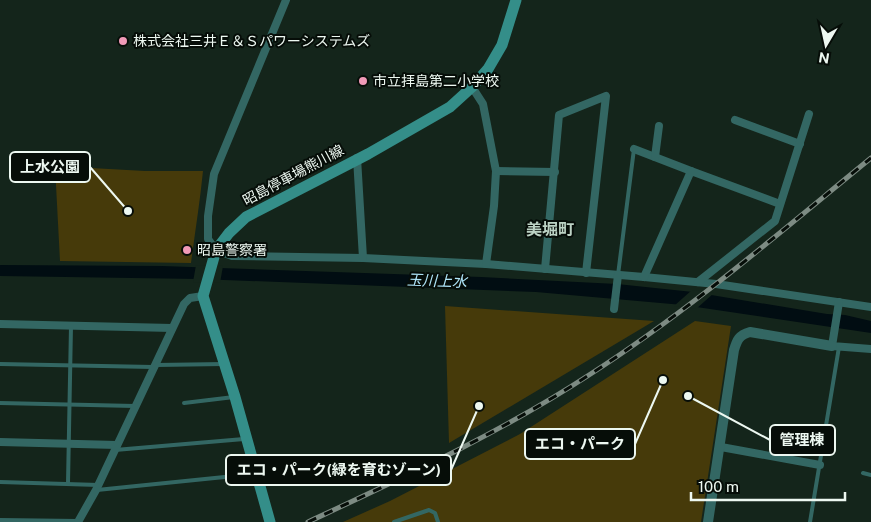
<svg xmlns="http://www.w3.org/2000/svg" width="871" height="522" font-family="'Public Sans','Noto Sans JP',sans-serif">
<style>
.green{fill:#463a0a}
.water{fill:#010d12}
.pier{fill:#14251b}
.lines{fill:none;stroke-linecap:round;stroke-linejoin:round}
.service{stroke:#336763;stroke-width:4}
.minor{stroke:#336763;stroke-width:8}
.tertiary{stroke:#336763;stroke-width:10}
.secondary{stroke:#348e89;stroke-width:11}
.rail-casing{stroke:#7d8b83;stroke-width:5}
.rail{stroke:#060d08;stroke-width:3;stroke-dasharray:9;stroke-linecap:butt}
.poi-dot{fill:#f09ab7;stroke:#060d08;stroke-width:2}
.labels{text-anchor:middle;stroke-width:4;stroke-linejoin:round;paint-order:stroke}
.poi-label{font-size:14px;fill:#edf8f1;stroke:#060d08;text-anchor:start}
.street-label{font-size:14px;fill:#edf8f1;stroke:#060d08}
.water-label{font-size:15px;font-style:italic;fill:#aee4f8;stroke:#060d08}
.quarter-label{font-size:16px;font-weight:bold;fill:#bcd2c4;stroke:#060d08}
.leader{fill:none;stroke:#edf8f1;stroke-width:2}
.callout-dot{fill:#edf8f1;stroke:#060d08;stroke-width:2}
.callout{fill:#060d08;stroke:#edf8f1;stroke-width:2}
.callout-label{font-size:15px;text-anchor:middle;font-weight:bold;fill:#edf8f1}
</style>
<rect width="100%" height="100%" fill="#14251b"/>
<g class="green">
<path d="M55,166L145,171H203C200,202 195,232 191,263L60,261Z"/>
<polygon points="445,306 654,321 449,443"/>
<polygon points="695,321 731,326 701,522 343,522 390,501 520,434"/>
</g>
<polygon class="water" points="0,265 162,266 481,277 617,284 693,292 827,314 845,315 871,321 871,333 683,305 536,292 199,279 0,276"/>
<g class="pier">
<polygon points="196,265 223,266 220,283 193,282"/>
<polygon points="692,290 714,293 696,309 674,306"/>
</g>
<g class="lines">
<g class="service">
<polyline points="618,275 634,149"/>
<polyline points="0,364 153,367"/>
<polyline points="156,365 224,364"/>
<polyline points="0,403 135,406"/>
<polyline points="184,403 234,397"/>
<polyline points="115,450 244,439"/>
<polyline points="863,473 871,475"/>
<polyline points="0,482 99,485"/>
<polyline points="68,483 71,326"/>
<polyline points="97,490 254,474"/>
<polyline points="0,520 78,521"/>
<polyline points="394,522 429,510 435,513 438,522"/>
<polyline points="810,522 839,347"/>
</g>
<g class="minor">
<polyline points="286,0 214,174 208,216 208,239 216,250 232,256 363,258 486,264 644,277 716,284 871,307"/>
<polyline points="472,87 483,104 496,171 494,206 486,264"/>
<polyline points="735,120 800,144"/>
<polyline points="634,149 691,171"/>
<polyline points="655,157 659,126"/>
<polyline points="357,158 363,258"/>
<polyline points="496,171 555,172"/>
<polyline points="545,269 559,115 606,96 586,273"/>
<polyline points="644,277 691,171 780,204"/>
<polyline points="698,282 775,221 809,114"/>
<polyline points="839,302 832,346 871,349"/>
<polyline points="614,309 618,275"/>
<polyline points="0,324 172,328"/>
<polyline points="0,442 117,445"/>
<polyline points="721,447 820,465"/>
<polyline points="78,522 96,490 184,304 190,298 203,296"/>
</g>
<path class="tertiary" d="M708,522L734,350C737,340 739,335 750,332L832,346"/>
<polyline class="secondary" points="270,522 235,397 203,296 216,250 229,233 246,217 368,154 450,107 472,87 488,69 502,45 516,0"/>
<defs>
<path id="rail" d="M308,522C404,477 500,433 589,375C689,311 779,233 871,158"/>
</defs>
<use href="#rail" class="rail-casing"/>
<use href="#rail" class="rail"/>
</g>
<g class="poi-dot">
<circle cx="123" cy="41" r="5"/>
<circle cx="363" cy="81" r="5"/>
<circle cx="187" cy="250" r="5"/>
</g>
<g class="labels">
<g class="poi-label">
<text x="133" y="46">株式会社三井Ｅ＆Ｓパワーシステムズ</text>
<text x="373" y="86">市立拝島第二小学校</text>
<text x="197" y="255">昭島警察署</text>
</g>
<g class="street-label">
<text transform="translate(293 175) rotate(-28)" y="5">昭島停車場熊川線</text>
</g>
<g class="water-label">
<text transform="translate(437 281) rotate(2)" y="5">玉川上水</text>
</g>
<g class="quarter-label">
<text x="550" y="235">美堀町</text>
</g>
</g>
<path class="leader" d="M128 211L90 167M688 396L770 440M663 380L635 444M479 406L451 470"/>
<g class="callout-dot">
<circle cx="128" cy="211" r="5"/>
<circle cx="688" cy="396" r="5"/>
<circle cx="663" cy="380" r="5"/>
<circle cx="479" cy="406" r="5"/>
</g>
<g class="callout">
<rect x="10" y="152" width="80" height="30" rx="5"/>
<rect x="770" y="425" width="65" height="30" rx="5"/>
<rect x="525" y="429" width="110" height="30" rx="5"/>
<rect x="226" y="455" width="225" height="30" rx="5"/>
</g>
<g class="callout-label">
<text x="50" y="172">上水公園</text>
<text x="802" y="445">管理棟</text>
<text x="580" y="449">エコ・パーク</text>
<text x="339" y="475">エコ・パーク(緑を育むゾーン)</text>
</g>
<g transform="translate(826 45) rotate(189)" stroke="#060d08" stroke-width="4" paint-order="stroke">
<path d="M0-4L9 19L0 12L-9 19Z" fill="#edf8f1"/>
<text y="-8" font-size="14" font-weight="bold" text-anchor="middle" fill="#edf8f1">N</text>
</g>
<path d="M691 492v8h154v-8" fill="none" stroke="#edf8f1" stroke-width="2.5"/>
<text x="698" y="492" font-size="15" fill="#edf8f1" stroke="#060d08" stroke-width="4" paint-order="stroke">100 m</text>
</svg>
